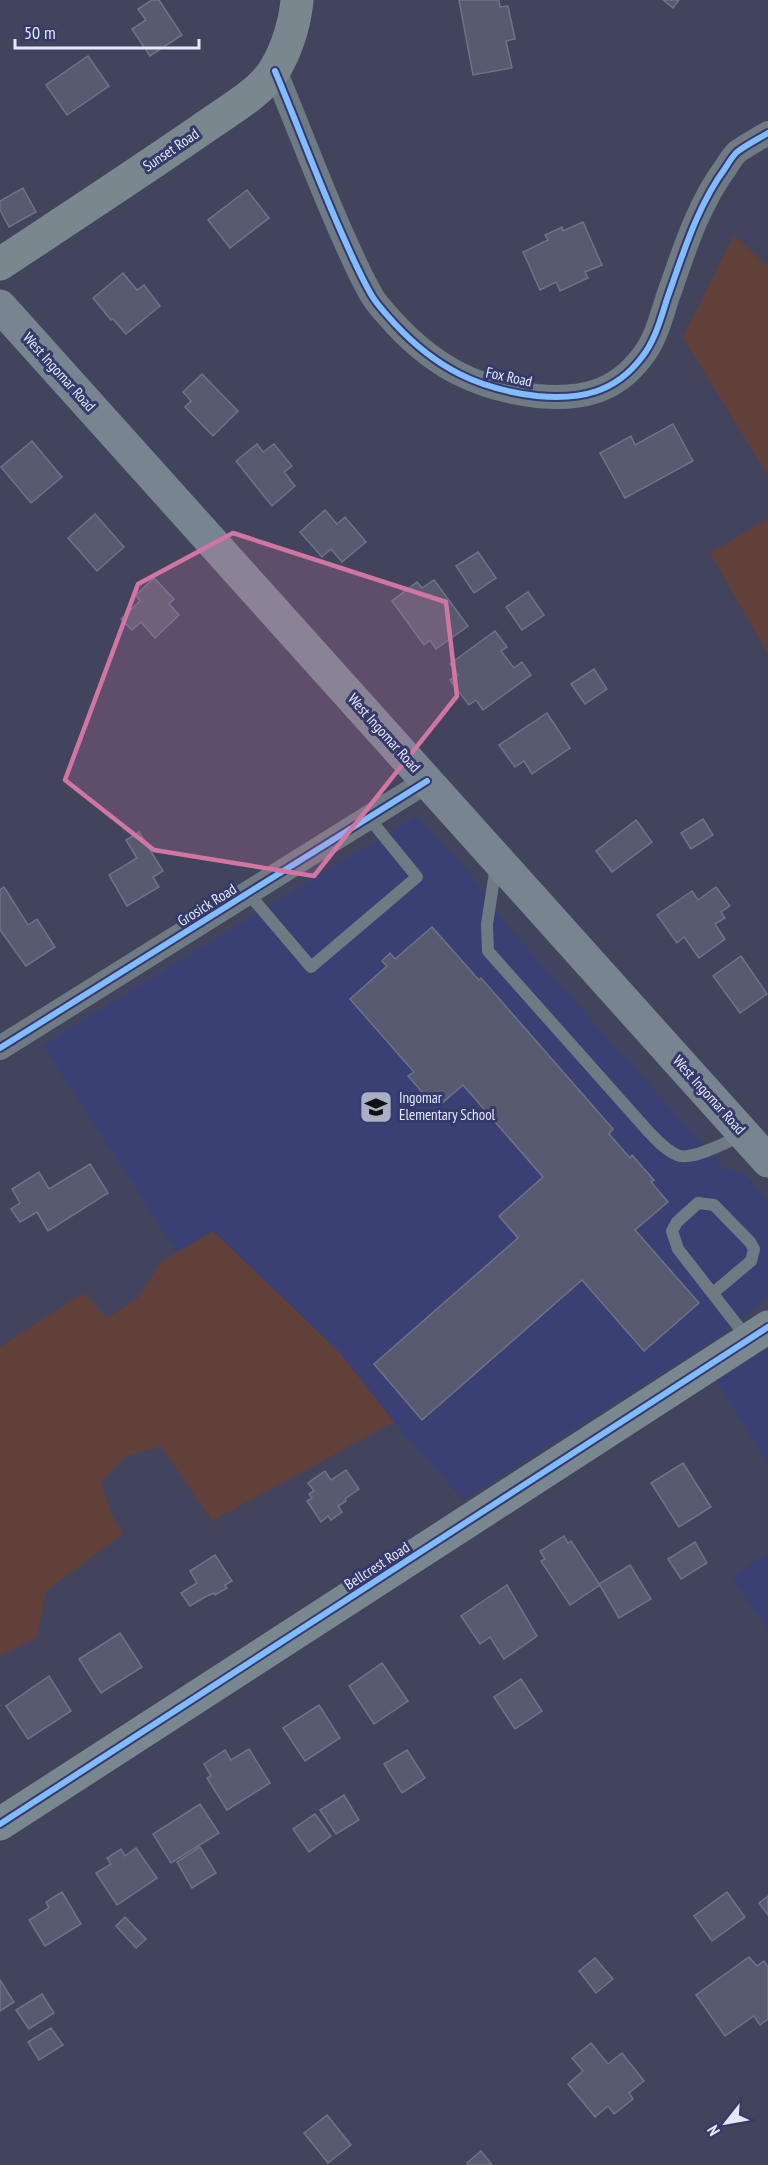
<svg xmlns="http://www.w3.org/2000/svg" width="768" height="2165" font-family="'PT Sans Narrow',sans-serif">
<style>
.built{fill:#3a4074}
.green{fill:#614039}
.building{fill:#585a70;stroke:#6f7288;stroke-width:1.5}
.lines{fill:none;stroke-linecap:round;stroke-linejoin:round}
.lane{stroke:#707a82;stroke-width:12}
.street{stroke:#707a82;stroke-width:24}
.secondary{stroke:#7a878f;stroke-width:33}
.primary{stroke:#788591;stroke-width:33}
.cycleway-casing{stroke:#353a6b;stroke-width:10}
.cycleway{stroke:#80bcff;stroke-width:6}
.marked{fill:#d176a3;fill-opacity:0.2;stroke:#d176a3;stroke-width:4.5;stroke-linejoin:round}
.labels{text-anchor:middle;stroke-width:6;stroke-linejoin:round;paint-order:stroke}
.street-label{font-size:15px;fill:#e4e8fa;stroke:#353a6b}
.poi-label{font-size:15px;fill:#e4e8fa;stroke:#353a6b;text-anchor:start}
</style>
<rect width="100%" height="100%" fill="#42445e"/>
<g class="built">
<polygon points="416,816 469,872 511,930 724,1168 744,1172 768,1200 768,1297 718,1337 463,1500 394,1422 339,1352 213,1231 177,1252 43,1045"/>
<polygon points="768,1349 768,1464 717,1381"/>
<polygon points="768,1553 768,1629 731,1578"/>
</g>
<g class="green">
<polygon points="734,235 768,267 768,476 683,337"/>
<polygon points="768,519 768,654 710,553"/>
<polygon points="213,1231 339,1352 394,1422 212,1521 161,1446 125,1457 101,1481 112,1515 123,1534 46,1591 37,1637 0,1656 0,1347 83,1293 107,1318 137,1299 161,1262"/>
</g>
<g class="building">
<polygon points="152,0 159,0 182,35 150,56 132,29 146,20 138,9"/>
<polygon points="459,0 499,0 500,7 508,6 515,39 506,41 512,68 473,75"/>
<polygon points="663,0 679,0 673,8"/>
<polygon points="88,56 109,86 67,115 46,85"/>
<polygon points="23,188 36,212 9,227 0,210 0,201"/>
<polygon points="247,190 269,218 230,248 208,220"/>
<polygon points="583,222 602,265 585,272 588,278 560,291 556,282 540,290 523,252 548,240 545,235 562,227 563,231"/>
<polygon points="123,273 137,290 144,285 160,306 126,334 113,319 111,320 93,298"/>
<polygon points="202,374 238,411 213,436 185,407 191,401 183,392"/>
<polygon points="673,424 693,461 625,498 600,453 631,436 635,445"/>
<polygon points="32,441 62,477 31,503 1,467"/>
<polygon points="257,444 263,452 274,444 292,466 284,472 295,486 272,506 236,461"/>
<polygon points="325,510 337,524 345,517 366,542 342,562 331,549 322,557 300,532"/>
<polygon points="95,514 124,547 97,571 68,538"/>
<polygon points="478,552 496,578 474,593 456,566"/>
<polygon points="154,578 174,599 169,604 179,615 155,638 141,622 132,630 121,619 140,601 136,595"/>
<polygon points="434,580 468,626 436,649 430,640 424,645 392,601 417,582 422,588"/>
<polygon points="528,592 544,615 522,630 506,607"/>
<polygon points="495,631 507,647 501,651 514,668 522,662 531,675 483,710 476,700 469,705 450,680 458,675 450,664"/>
<polygon points="594,669 607,689 585,704 571,684"/>
<polygon points="547,713 570,748 532,774 524,761 515,767 499,745"/>
<polygon points="703,819 713,835 691,849 681,833"/>
<polygon points="636,820 652,842 612,872 596,851"/>
<polygon points="139,832 163,871 153,877 159,887 127,906 109,875 137,858 126,840"/>
<polygon points="4,887 28,925 37,919 55,947 26,966 0,930 0,890"/>
<polygon points="716,887 730,906 721,912 725,918 715,924 725,939 699,958 684,937 677,943 657,915 692,891 698,900"/>
<polygon points="432,927 479,980 481,978 613,1129 609,1134 630,1158 632,1155 654,1180 651,1182 668,1202 635,1230 699,1303 644,1351 582,1280 422,1420 374,1364 518,1238 499,1216 543,1177 463,1085 441,1104 433,1095 428,1099 408,1076 414,1072 350,999 387,966 382,961 390,953 395,959"/>
<polygon points="741,956 767,994 740,1013 713,976"/>
<polygon points="90,1164 108,1193 48,1231 37,1212 20,1222 11,1209 20,1203 12,1189 39,1172 49,1189"/>
<polygon points="683,1463 711,1507 679,1527 651,1483"/>
<polygon points="346,1470 359,1489 345,1499 346,1501 338,1506 342,1512 331,1520 328,1516 321,1522 307,1501 312,1498 309,1494 314,1491 308,1483 325,1471 331,1480"/>
<polygon points="564,1536 568,1543 571,1541 600,1585 570,1605 541,1561 545,1559 540,1551"/>
<polygon points="695,1542 707,1563 681,1579 668,1559"/>
<polygon points="215,1555 232,1581 225,1585 227,1588 215,1595 214,1593 205,1597 190,1606 181,1593 197,1583 190,1571"/>
<polygon points="630,1565 651,1599 619,1618 599,1584"/>
<polygon points="507,1585 537,1636 504,1659 490,1637 480,1644 461,1616"/>
<polygon points="120,1633 142,1667 101,1693 79,1659"/>
<polygon points="382,1663 408,1701 374,1724 349,1686"/>
<polygon points="49,1676 71,1711 28,1739 6,1706"/>
<polygon points="521,1679 542,1711 515,1729 494,1697"/>
<polygon points="319,1705 340,1738 305,1761 283,1728"/>
<polygon points="249,1749 270,1783 227,1810 207,1778 211,1776 204,1764 225,1750 231,1760"/>
<polygon points="407,1750 425,1778 402,1793 384,1764"/>
<polygon points="344,1795 359,1820 336,1834 320,1810"/>
<polygon points="200,1804 219,1833 171,1863 153,1834"/>
<polygon points="315,1814 331,1836 309,1852 293,1829"/>
<polygon points="200,1847 216,1873 192,1888 177,1862"/>
<polygon points="136,1848 157,1878 117,1905 96,1873 111,1864 107,1858 121,1849 125,1856"/>
<polygon points="62,1892 81,1924 45,1946 29,1920 49,1908 46,1902"/>
<polygon points="727,1892 745,1917 712,1941 694,1916"/>
<polygon points="768,1896 768,1915 759,1903"/>
<polygon points="125,1917 146,1939 136,1948 116,1926"/>
<polygon points="749,1957 757,1966 764,1961 768,1967 768,2019 760,2025 754,2016 725,2036 696,1995"/>
<polygon points="595,1958 613,1979 596,1993 579,1971"/>
<polygon points="0,1980 14,2002 0,2011"/>
<polygon points="42,1994 54,2013 29,2029 16,2010"/>
<polygon points="51,2028 63,2045 39,2060 28,2042"/>
<polygon points="591,2043 608,2064 622,2053 644,2081 629,2093 633,2099 614,2114 608,2106 595,2117 568,2084 583,2071 572,2058"/>
<polygon points="327,2115 351,2145 328,2163 304,2133"/>
<polygon points="481,2151 492,2165 468,2165 467,2163"/>
</g>
<g class="lines">
<g class="lane">
<path d="M496,866L487,924L488,951L648,1131C657,1140 665,1150 677,1155C691,1162 728,1141 743,1135"/>
<polyline points="248,893 311,967 417,877 369,818"/>
<polyline points="713,1293 751,1261 754,1249 750,1242 714,1205 698,1203 677,1222 672,1231 678,1249 748,1339"/>
</g>
<g class="street">
<path d="M275,71C299,128 320,186 346,243C354,261 362,279 372,296C378,306 387,315 395,324C436,368 478,389 537,396C580,400 615,393 642,357C655,341 661,318 667,299C683,254 697,206 726,167C729,162 733,156 737,152C746,145 758,139 768,133"/>
<polyline points="0,1048 427,781"/>
</g>
<g class="secondary">
<path d="M0,264C68,219 137,174 205,127C226,112 262,92 275,69C287,49 295,23 297,0"/>
<polyline points="0,1824 768,1327"/>
</g>
<polyline class="primary" points="0,306 768,1161"/>
<defs>
<g id="cycleway">
<path d="M275,71C299,128 320,186 346,243C354,261 362,279 372,296C378,306 387,315 395,324C436,368 478,389 537,396C580,400 615,393 642,357C655,341 661,318 667,299C683,254 697,206 726,167C729,162 733,156 737,152C746,145 758,139 768,133"/>
<polyline points="0,1048 427,781"/>
<polyline points="0,1824 768,1327"/>
</g>
</defs>
<use href="#cycleway" class="cycleway-casing"/>
<use href="#cycleway" class="cycleway"/>
</g>
<path class="marked" d="M233,533L446,602L457,696L314,876L154,850L65,780L138,584Z"/>
<defs>
<symbol id="school-square" viewBox="-11 -11 22 22"><rect x="-9" y="-9" width="18" height="18" rx="4" fill="#abafc3" stroke="#353a6b"/><path d="M0-5L7-2L0 1L-7-2ZM-4 1L0 2.5L4 1V4Q0 6-4 4Z" fill="#111"/></symbol>
</defs>
<g fill-rule="evenodd">
<use href="#school-square" x="357" y="1088" width="38" height="38"/>
</g>
<g class="labels">
<g class="street-label">
<text transform="translate(171 150) rotate(-34)" y="5">Sunset Road</text>
<text transform="translate(59 372) rotate(48)" y="5">West Ingomar Road</text>
<text transform="translate(509 377) rotate(12)" y="5">Fox Road</text>
<text transform="translate(384 733) rotate(48)" y="5">West Ingomar Road</text>
<text transform="translate(207 905) rotate(-32)" y="5">Grosick Road</text>
<text transform="translate(709 1095) rotate(48)" y="5">West Ingomar Road</text>
<text transform="translate(377 1566) rotate(-33)" y="5">Bellcrest Road</text>
</g>
<g class="poi-label">
<text x="399" y="1103">Ingomar<tspan x="399" dy="17">Elementary School</tspan></text>
</g>
</g>
<g transform="translate(726 2123) rotate(239)" stroke="#353a6b" stroke-width="4.5" paint-order="stroke">
<path d="M0-4.5L10 22L0 15L-10 22Z" fill="#e4e8fa"/>
<text y="-9" font-size="16" font-weight="bold" text-anchor="middle" fill="#e4e8fa">N</text>
</g>
<path d="M15 39v9h184v-9" fill="none" stroke="#e4e8fa" stroke-width="3"/>
<text x="24" y="39" font-size="18" fill="#e4e8fa" stroke="#353a6b" stroke-width="4.5" paint-order="stroke">50 m</text>
</svg>
